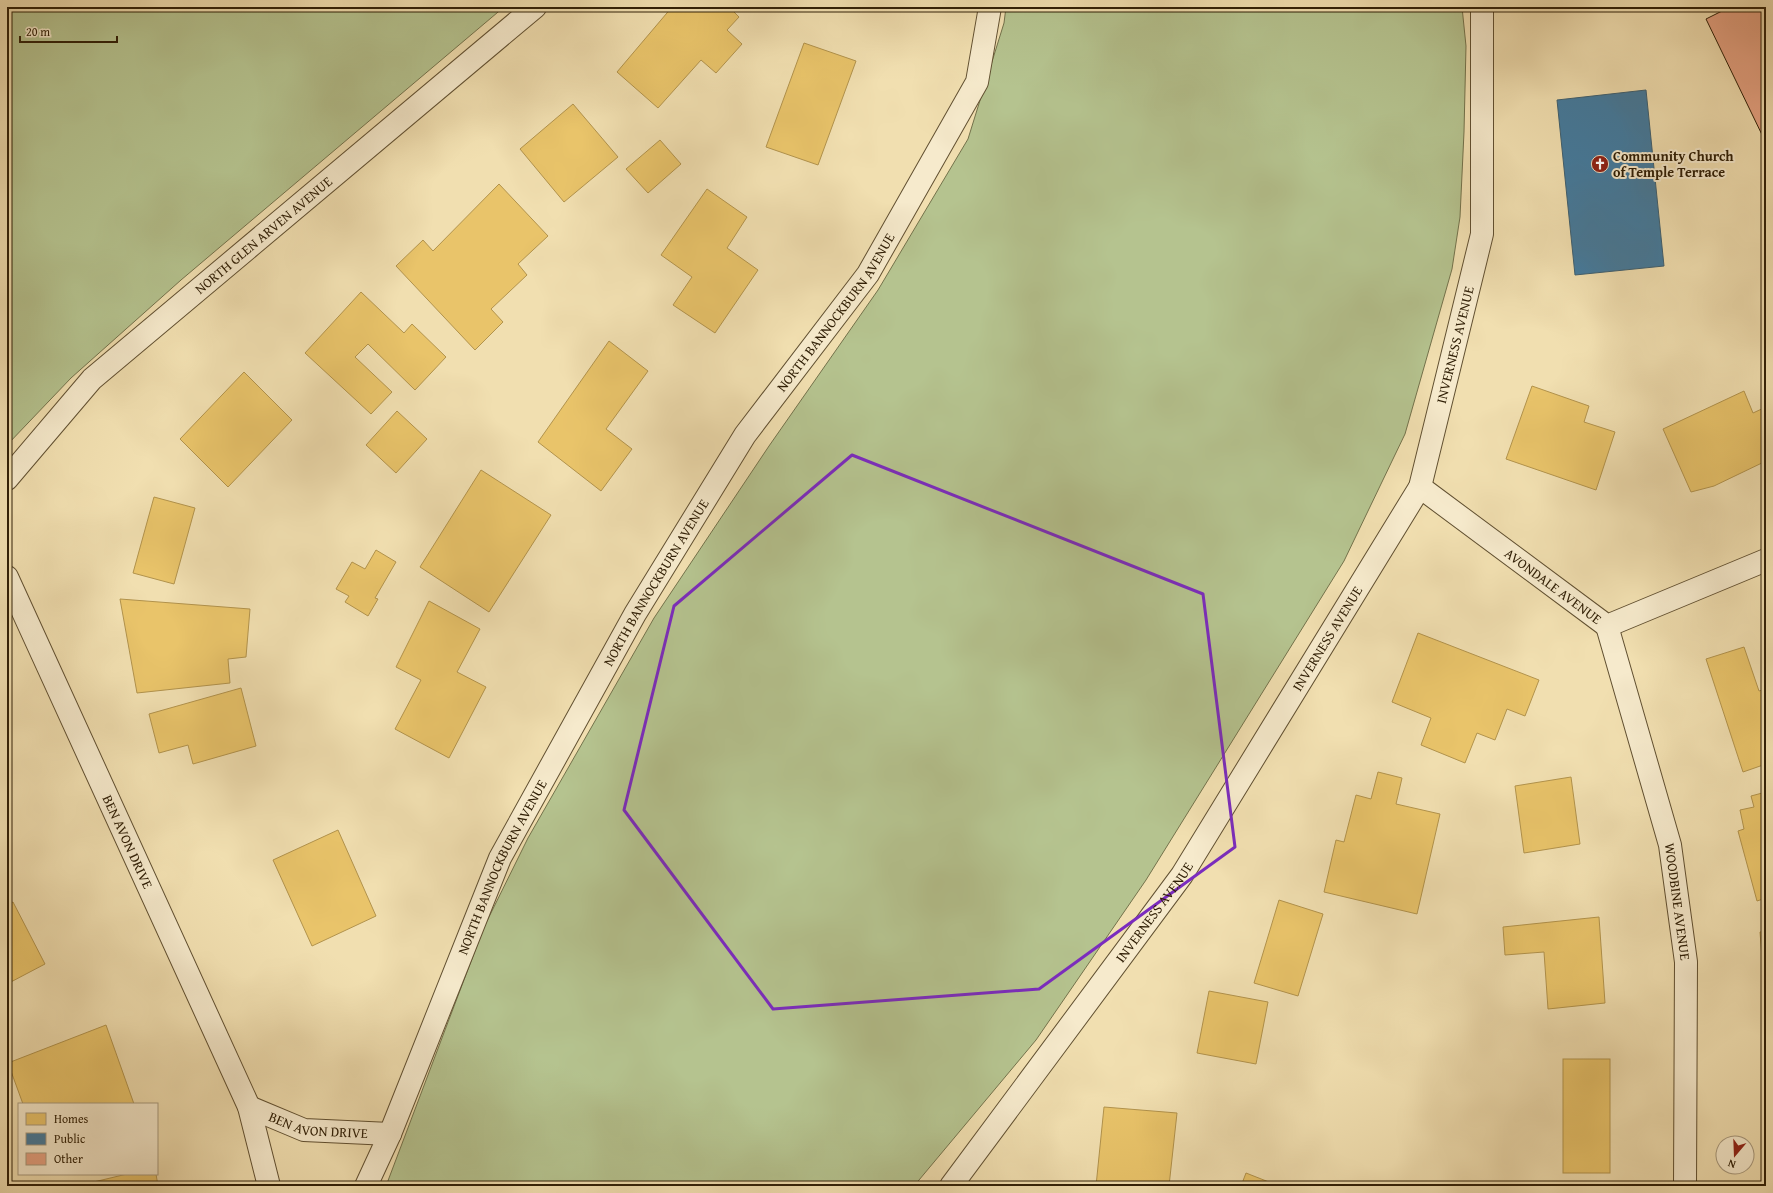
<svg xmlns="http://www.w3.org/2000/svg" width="1773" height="1193" font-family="'Gentium Book Plus',serif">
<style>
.green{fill:#b5c38f;stroke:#73724b}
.homes{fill:#e9c46a;stroke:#b2934c}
.public{fill:#457b9d;stroke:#3f6070}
.building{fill:#e6a282;stroke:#312007}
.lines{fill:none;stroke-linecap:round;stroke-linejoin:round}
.minor-casing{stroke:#615031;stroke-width:24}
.minor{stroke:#f6eacc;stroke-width:22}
.marked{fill:none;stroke:#7b2cbf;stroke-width:3;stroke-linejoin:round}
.labels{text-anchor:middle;stroke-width:4;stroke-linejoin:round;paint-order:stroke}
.poi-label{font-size:14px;font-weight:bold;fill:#312007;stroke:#f6eacc;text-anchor:start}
.street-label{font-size:14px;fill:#312007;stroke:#f6eacc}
</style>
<rect width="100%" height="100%" fill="#f1dfb0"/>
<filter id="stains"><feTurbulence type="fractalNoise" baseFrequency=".005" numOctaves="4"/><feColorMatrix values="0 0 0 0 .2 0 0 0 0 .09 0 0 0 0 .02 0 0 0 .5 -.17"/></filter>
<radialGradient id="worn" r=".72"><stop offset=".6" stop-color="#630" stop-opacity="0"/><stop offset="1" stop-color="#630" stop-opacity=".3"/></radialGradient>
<g class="green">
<polygon points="7,7 504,7 181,280 71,378 7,445"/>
<polygon points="1006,7 1462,7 1466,46 1464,132 1460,217 1452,269 1405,434 1344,561 1146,880 1036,1040 914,1186 386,1186 484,927 528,838 654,618 769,446 878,290 968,139 1004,23"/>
</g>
<g class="homes">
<polygon points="672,7 703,7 706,10 708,7 729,7 739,17 727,30 742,44 716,73 701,60 658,108 617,72"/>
<polygon points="804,43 856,61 818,165 766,147"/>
<polygon points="573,104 618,157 564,202 520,149"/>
<polygon points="660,140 681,164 648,193 626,169"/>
<polygon points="499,184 548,236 518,264 527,275 491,309 503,322 475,350 396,266 423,240 433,251"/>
<polygon points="707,189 747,217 727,248 758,270 715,333 673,305 692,277 661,255"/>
<polygon points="361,292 404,333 412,324 446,357 415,390 368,344 355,357 392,392 371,414 305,353"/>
<polygon points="609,341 648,371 606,429 632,449 601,491 538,442"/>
<polygon points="244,372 292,420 228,487 180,439"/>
<polygon points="1532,386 1589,406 1584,422 1615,432 1596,490 1506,459"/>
<polygon points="1744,391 1753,413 1766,407 1766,461 1714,486 1691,492 1663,429"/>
<polygon points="397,411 427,439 396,473 366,445"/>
<polygon points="481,470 551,515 489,612 420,567"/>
<polygon points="154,497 195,508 174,584 133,573"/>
<polygon points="376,550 396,562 375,598 378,599 368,616 345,602 349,596 336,589 352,562 365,569"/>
<polygon points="120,599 250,609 246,657 228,659 230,683 137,693"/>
<polygon points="429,601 480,629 457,672 486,687 449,758 395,729 421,680 396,667"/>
<polygon points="1418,633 1539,680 1525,716 1507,709 1495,740 1477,733 1465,763 1421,745 1431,718 1392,702"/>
<polygon points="1744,647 1759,691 1766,689 1766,764 1743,772 1706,659"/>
<polygon points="241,688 256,746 193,764 188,745 159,753 149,714"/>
<polygon points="1378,772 1402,778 1396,804 1440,814 1417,914 1324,892 1336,840 1344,842 1356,795 1371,799"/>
<polygon points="1571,777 1580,844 1524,853 1515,786"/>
<polygon points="1766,792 1766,898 1757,901 1738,831 1744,829 1740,810 1754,807 1751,796"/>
<polygon points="338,830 376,916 312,946 273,860"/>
<polygon points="1279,900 1323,914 1298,996 1254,983"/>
<polygon points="13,902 45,964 7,984 7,905"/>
<polygon points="1599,917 1605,1003 1548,1009 1544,952 1505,955 1503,927"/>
<polygon points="1766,931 1766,1010 1760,932"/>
<polygon points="1209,991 1268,1002 1256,1064 1197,1053"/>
<polygon points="106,1025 134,1104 23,1104 8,1063"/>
<rect x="1563" y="1059" width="47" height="114"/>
<polygon points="1104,1107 1177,1113 1169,1186 1096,1186"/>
<polygon points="1246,1173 1279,1186 1241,1186"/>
<polygon points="127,1174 156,1174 158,1186 77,1186"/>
</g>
<polygon class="public" points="1646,90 1664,266 1575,275 1557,100"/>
<polygon class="building" points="1730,7 1766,7 1766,143 1706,19"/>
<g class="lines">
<defs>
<g id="minor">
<path id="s1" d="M7,479L92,379L535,7"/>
<path id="s2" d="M1420,487L1607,626L1766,560"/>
<path id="s3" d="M7,577L249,1107L269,1186"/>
<path id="s4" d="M1607,626L1670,845L1686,962L1685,1186"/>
<path id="s5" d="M249,1107L304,1130L390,1134"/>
<path id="s6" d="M366,1186L390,1134L500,858L635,614L745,435L868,274L977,82L990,7"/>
<path id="s7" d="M951,1186L1182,875L1420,487L1482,234V7"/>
</g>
</defs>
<use href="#minor" class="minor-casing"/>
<use href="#minor" class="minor"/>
</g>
<path class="marked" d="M852,455L1203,594L1235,847L1039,989L773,1009L624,810L674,606Z"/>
<defs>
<symbol id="church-disc" viewBox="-11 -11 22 22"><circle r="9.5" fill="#8f2418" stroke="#f6eacc"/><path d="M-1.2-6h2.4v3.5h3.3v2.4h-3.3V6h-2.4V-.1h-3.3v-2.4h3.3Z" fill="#fff"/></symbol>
</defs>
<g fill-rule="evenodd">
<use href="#church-disc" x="1590" y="154" width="20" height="20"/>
</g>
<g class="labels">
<g class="poi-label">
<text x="1613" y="161">Community Church<tspan x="1613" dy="16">of Temple Terrace</tspan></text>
</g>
<g class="street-label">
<text dy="5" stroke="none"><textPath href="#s1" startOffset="355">NORTH GLEN ARVEN AVENUE</textPath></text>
<text dy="5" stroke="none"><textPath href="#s6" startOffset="996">NORTH BANNOCKBURN AVENUE</textPath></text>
<text dy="5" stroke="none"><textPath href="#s7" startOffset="989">INVERNESS AVENUE</textPath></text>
<text dy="5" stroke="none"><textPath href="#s6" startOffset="671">NORTH BANNOCKBURN AVENUE</textPath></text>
<text dy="5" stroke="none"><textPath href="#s2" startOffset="166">AVONDALE AVENUE</textPath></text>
<text dy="5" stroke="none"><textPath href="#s7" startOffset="665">INVERNESS AVENUE</textPath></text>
<text dy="5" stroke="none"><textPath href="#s3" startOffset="291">BEN AVON DRIVE</textPath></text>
<text dy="5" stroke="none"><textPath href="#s6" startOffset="347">NORTH BANNOCKBURN AVENUE</textPath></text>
<text dy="5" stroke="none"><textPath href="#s4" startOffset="285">WOODBINE AVENUE</textPath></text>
<text dy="5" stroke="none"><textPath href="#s7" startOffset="341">INVERNESS AVENUE</textPath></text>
<text dy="5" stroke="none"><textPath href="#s5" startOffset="73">BEN AVON DRIVE</textPath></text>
</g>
</g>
<rect width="1773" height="1193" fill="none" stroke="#f1dfb0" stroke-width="24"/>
<rect x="8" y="8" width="1757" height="1177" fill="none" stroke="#312007" stroke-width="2"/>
<rect x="12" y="12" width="1749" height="1169" fill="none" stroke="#312007"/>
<rect x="18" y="1103" width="140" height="72" fill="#f6eacc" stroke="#a7997d"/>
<rect x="26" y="1113" width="20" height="12" fill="#e9c46a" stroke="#a7997d"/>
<text x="54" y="1123" font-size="12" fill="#312007">Homes</text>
<rect x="26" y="1133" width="20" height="12" fill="#457b9d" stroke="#a7997d"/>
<text x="54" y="1143" font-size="12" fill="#312007">Public</text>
<rect x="26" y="1153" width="20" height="12" fill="#e6a282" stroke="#a7997d"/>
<text x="54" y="1163" font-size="12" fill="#312007">Other</text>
<g transform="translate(1735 1155) rotate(199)"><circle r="19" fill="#f6eacc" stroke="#a7997d"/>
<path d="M0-3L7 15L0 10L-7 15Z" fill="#8f2418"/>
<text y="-6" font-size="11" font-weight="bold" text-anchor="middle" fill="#312007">N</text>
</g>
<path d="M20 36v6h97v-6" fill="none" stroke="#312007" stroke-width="2"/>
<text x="26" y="36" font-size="12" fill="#312007" stroke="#f6eacc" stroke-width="3" paint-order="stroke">20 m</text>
<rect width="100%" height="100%" filter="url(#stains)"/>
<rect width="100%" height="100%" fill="url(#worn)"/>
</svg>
